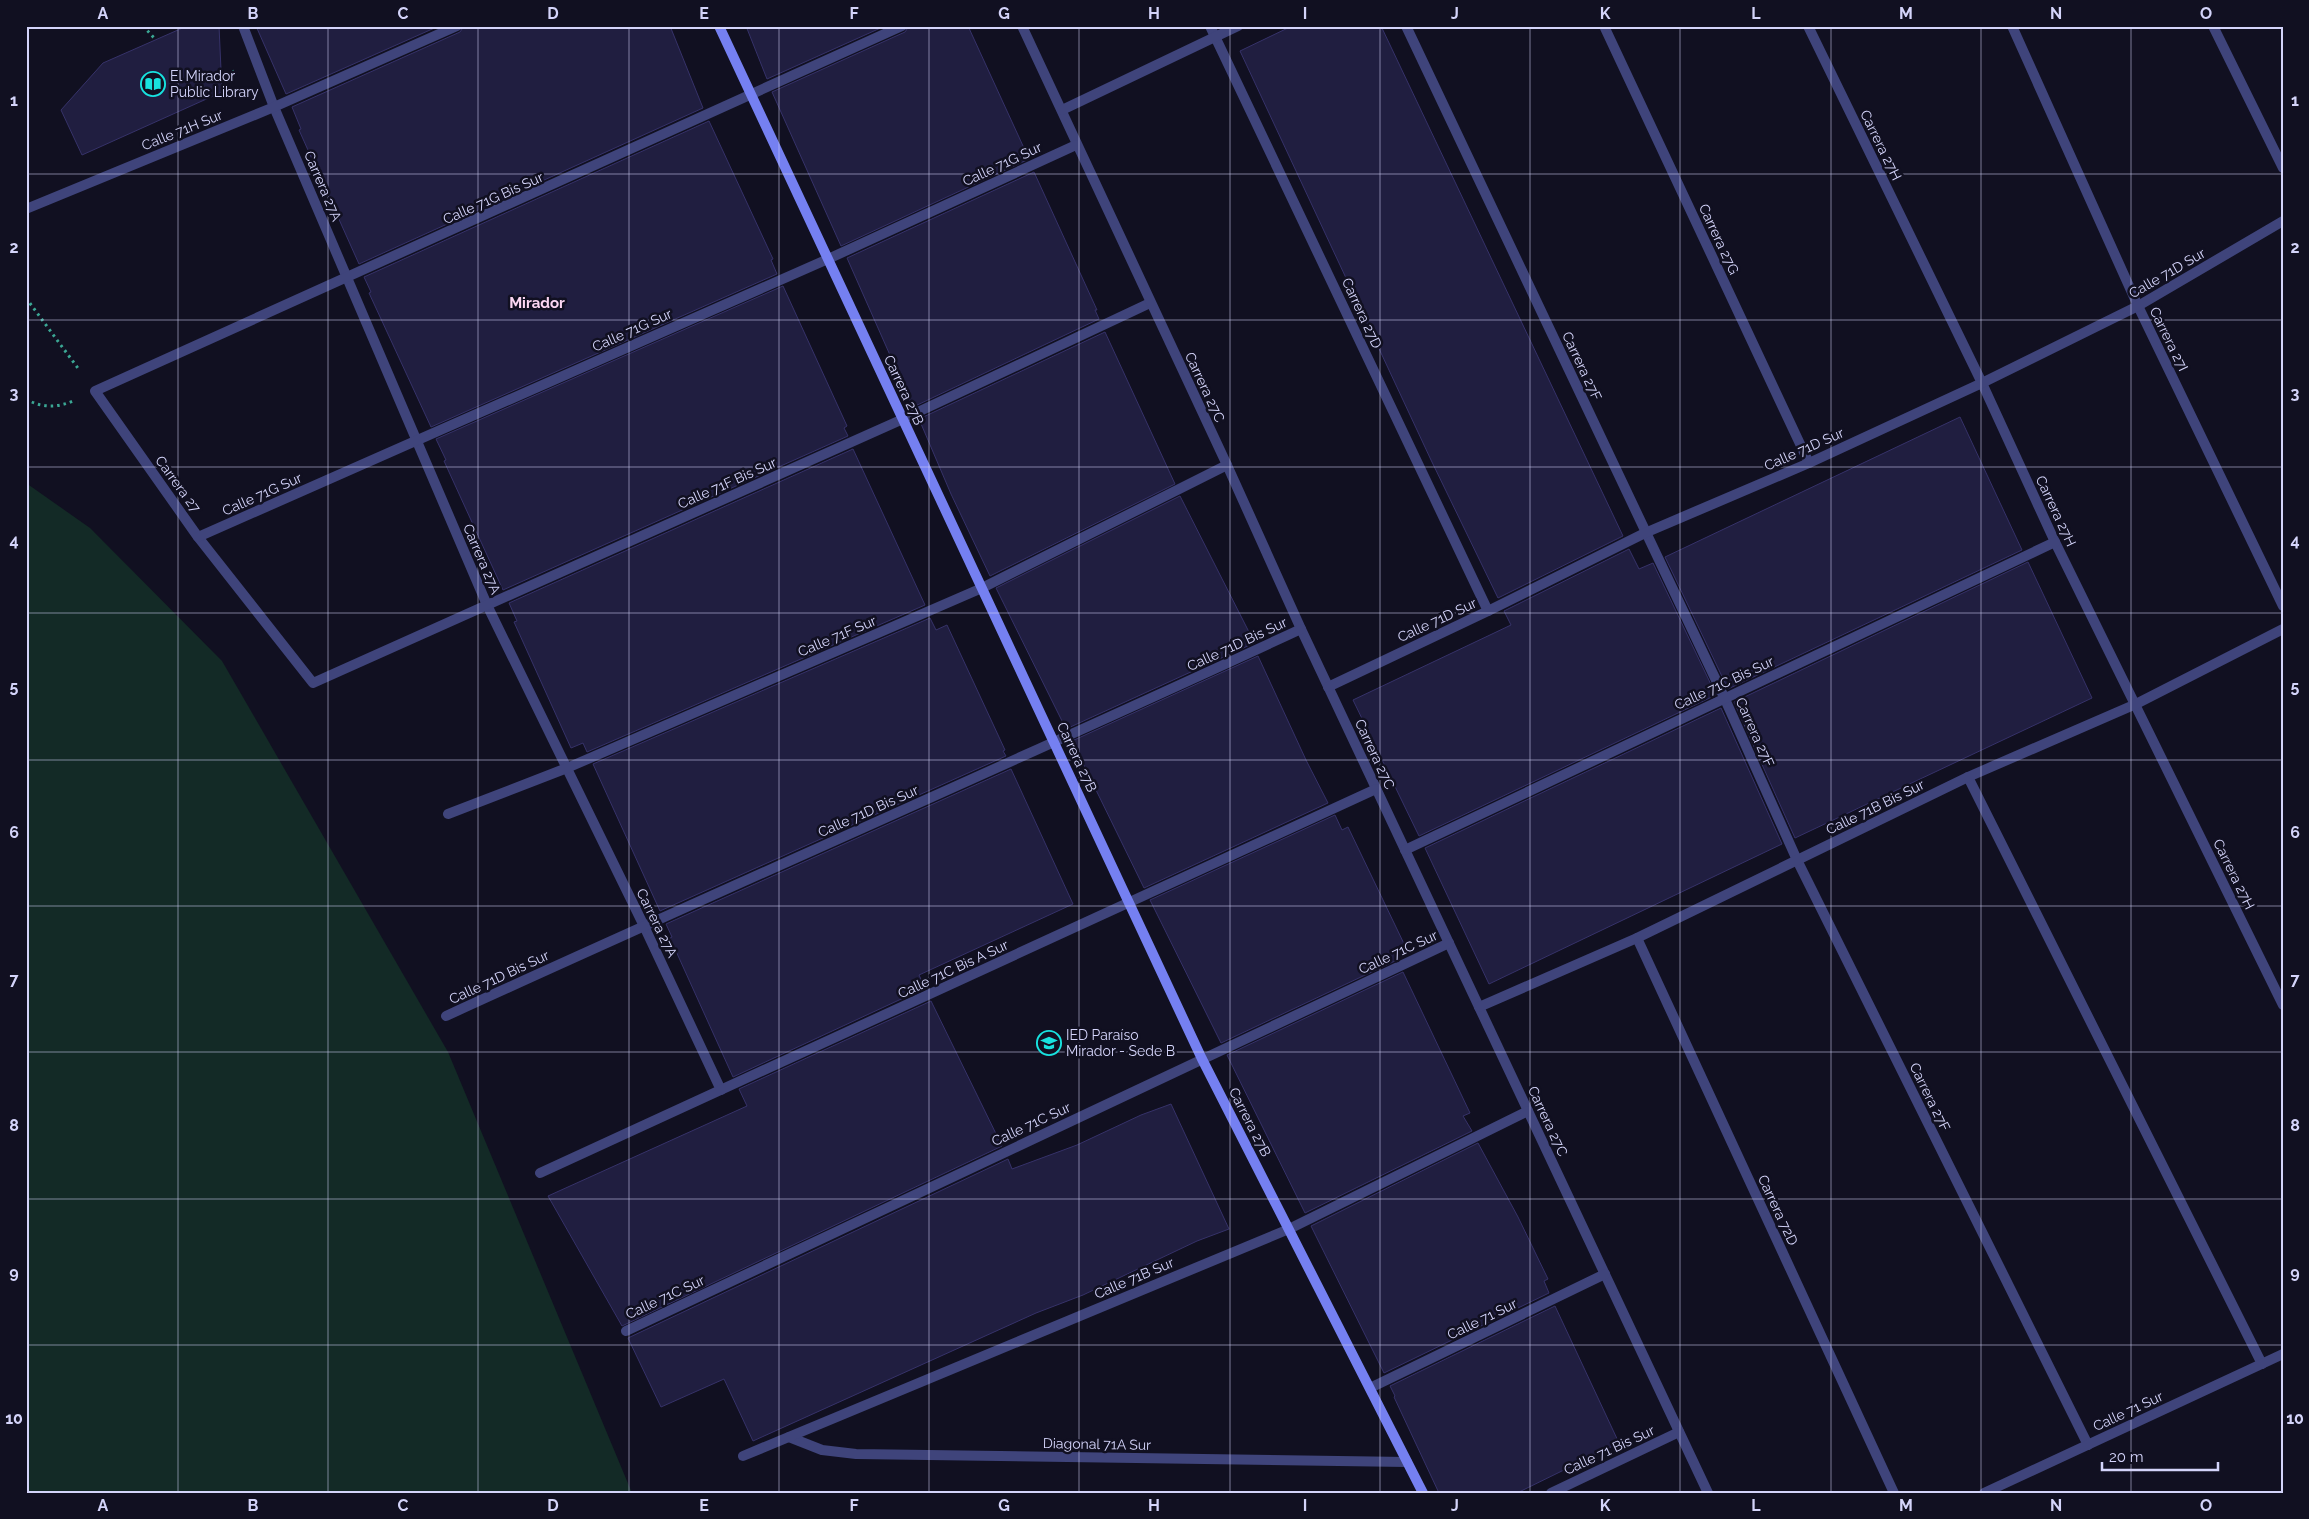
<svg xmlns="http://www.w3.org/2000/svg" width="2309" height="1519" font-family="Raleway,sans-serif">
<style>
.green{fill:#132a26}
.building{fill:#201e40;stroke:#363269}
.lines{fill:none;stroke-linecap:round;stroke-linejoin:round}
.path{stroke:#3ba794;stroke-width:3;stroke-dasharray:2.5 4;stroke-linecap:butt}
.street{stroke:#3f447b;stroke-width:10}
.secondary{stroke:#7580f1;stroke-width:10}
.grid{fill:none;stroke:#d4d4fa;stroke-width:1;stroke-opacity:0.55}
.labels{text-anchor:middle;stroke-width:5;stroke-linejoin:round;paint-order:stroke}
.poi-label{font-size:14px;fill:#d4d4fa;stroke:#111021;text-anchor:start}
.street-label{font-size:14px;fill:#d4d4fa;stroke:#111021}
.neighbourhood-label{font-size:15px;font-weight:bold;fill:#fbd6f2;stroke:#111021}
.neatline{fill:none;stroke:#d4d4fa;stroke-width:2}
.grid-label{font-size:16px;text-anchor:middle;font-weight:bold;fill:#d4d4fa}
</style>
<rect width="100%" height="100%" fill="#111021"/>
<polygon class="green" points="26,483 90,528 222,661 448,1052 632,1493 26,1493"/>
<g class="building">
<polygon points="187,26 219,26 222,92 82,155 61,110 103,63"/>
<polygon points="256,26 439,26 286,94"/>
<polygon points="464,26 670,26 703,108 359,264 299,130 301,129 292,107 460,32"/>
<polygon points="746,26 885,26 767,79"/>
<polygon points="909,26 968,26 1029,159 841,246 772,92 905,32"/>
<polygon points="1292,26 1381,26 1623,536 1498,598 1431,460 1240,51"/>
<polygon points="709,121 773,259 771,260 777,274 431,427 369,293 371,292 364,277"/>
<polygon points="1034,172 1097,310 1095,310 1099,319 913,407 847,258"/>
<polygon points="783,286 847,426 844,428 848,436 503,590 444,461 446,460 436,439"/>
<polygon points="1105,332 1175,484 990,576 951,494 919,419"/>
<polygon points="1960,417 2022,550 1728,689 1665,557"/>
<polygon points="853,449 925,605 587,752 583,743 571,748 514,622 517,621 509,603"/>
<polygon points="1180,496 1249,632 1247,632 1252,644 1066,729 996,588"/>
<polygon points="1629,549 1639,569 1653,563 1716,695 1419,836 1353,700 1511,625 1504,611"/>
<polygon points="2028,562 2092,698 1795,838 1734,702"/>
<polygon points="930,618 936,630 947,625 1005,750 1003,751 1006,756 660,911 593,764"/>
<polygon points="1258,656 1306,760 1328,803 1144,888 1072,741"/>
<polygon points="1721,708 1782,844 1489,984 1425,848"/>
<polygon points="1011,769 1073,904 919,975 925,988 733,1077 670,938 672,937 666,924"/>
<polygon points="1335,815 1342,830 1348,827 1407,950 1395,956 1397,960 1221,1043 1150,900"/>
<polygon points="1403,972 1470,1113 1463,1116 1472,1131 1305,1213 1227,1055"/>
<polygon points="931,1001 1002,1146 622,1326 548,1196 747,1106 739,1089"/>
<polygon points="1171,1104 1229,1229 1197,1241 1083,1295 1036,1313 753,1441 724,1379 661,1407 628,1338 1008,1159 1012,1169 1077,1145 1141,1115"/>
<polygon points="1478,1143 1518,1217 1548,1279 1544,1281 1549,1293 1384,1373 1311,1226"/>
<polygon points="1555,1306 1619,1443 1517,1493 1439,1493 1394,1397 1395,1396 1390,1386"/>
</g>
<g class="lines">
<g class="path">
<polyline points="143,26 156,40"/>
<polyline points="221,77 234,71"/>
<polyline points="26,298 80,371"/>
<path d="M26,399C41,408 57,408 73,401"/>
</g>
<g class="street">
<polyline points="243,26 274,107 487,605 644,926 721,1090"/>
<polyline points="902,26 95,391 198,537 313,683 903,419 1150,303"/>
<polyline points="1022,26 1227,465 1301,629 1708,1493"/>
<polyline points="1210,26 1488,611"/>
<polyline points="1406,26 1724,697 1797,860 2088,1445"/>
<polyline points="1604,26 1809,463"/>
<polyline points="1808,26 1982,383 2055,542 2283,1005"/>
<polyline points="2012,26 2138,306 2283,606"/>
<polyline points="2213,26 2283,168"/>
<polyline points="1062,110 1238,26"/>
<polyline points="26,209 274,107 457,26"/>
<polyline points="198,537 828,259 1076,145"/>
<polyline points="1328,687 1488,611 1645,533 1809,463 1982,383 2138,306 2283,221"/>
<polyline points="1968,777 2262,1364"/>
<polyline points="448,814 567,768 982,588 1227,465"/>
<polyline points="1405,850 2055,542"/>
<polyline points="1637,938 1894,1493"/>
<polyline points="1479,1007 1637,938 1968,777 2136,704 2283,629"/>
<path d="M446,1016C730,886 1017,761 1301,629"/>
<polyline points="540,1173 1376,789"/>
<polyline points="626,1331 1449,943"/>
<polyline points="1370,1388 1605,1274"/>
<polyline points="789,1437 822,1450 856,1454 1407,1462"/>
<polyline points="743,1456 1289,1229 1528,1111"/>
<polyline points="1551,1493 1679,1432"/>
<polyline points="1984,1493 2283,1354"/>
</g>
<polyline class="secondary" points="719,26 1202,1059 1423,1493"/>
</g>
<path class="grid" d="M178,26V1493M328,26V1493M478,26V1493M629,26V1493M779,26V1493M929,26V1493M1079,26V1493M1230,26V1493M1380,26V1493M1530,26V1493M1680,26V1493M1831,26V1493M1981,26V1493M2131,26V1493M26,174H2283M26,320H2283M26,467H2283M26,613H2283M26,760H2283M26,906H2283M26,1052H2283M26,1199H2283M26,1345H2283"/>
<defs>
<symbol id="library-ring" viewBox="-11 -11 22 22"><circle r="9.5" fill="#111021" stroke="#18e2df" stroke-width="1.5"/><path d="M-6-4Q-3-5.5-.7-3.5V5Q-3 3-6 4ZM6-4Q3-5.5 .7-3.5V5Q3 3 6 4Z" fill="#18e2df"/></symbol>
<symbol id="school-ring" viewBox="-11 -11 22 22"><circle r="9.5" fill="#111021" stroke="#18e2df" stroke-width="1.5"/><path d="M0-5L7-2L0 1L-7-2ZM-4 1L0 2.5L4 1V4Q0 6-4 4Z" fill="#18e2df"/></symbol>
</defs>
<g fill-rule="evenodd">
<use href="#library-ring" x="139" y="70" width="28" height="28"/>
<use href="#school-ring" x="1035" y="1029" width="28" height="28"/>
</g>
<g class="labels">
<g class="poi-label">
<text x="170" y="81">El Mirador<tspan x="170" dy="16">Public Library</tspan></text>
<text x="1066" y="1040">IED Paraíso<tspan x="1066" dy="16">Mirador - Sede B</tspan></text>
</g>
<g class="street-label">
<text transform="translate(182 130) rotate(-22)" y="5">Calle 71H Sur</text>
<text transform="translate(1881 145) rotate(64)" y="5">Carrera 27H</text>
<text transform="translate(1002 164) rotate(-25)" y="5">Calle 71G Sur</text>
<text transform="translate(323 186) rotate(67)" y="5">Carrera 27A</text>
<text transform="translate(493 198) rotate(-24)" y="5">Calle 71G Bis Sur</text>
<text transform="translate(1719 239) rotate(65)" y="5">Carrera 27G</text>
<text transform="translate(2167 273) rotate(-30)" y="5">Calle 71D Sur</text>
<text transform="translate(1362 313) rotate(65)" y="5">Carrera 27D</text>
<text transform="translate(632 330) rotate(-24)" y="5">Calle 71G Sur</text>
<text transform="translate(2169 339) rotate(64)" y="5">Carrera 27I</text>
<text transform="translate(1582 366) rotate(65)" y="5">Carrera 27F</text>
<text transform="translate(1205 387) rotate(65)" y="5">Carrera 27C</text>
<text transform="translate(904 390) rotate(65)" y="5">Carrera 27B</text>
<text transform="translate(1804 449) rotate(-24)" y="5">Calle 71D Sur</text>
<text transform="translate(727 483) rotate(-24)" y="5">Calle 71F Bis Sur</text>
<text transform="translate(178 484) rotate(54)" y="5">Carrera 27</text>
<text transform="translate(262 494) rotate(-24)" y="5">Calle 71G Sur</text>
<text transform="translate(2056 511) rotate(65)" y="5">Carrera 27H</text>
<text transform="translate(482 559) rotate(67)" y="5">Carrera 27A</text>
<text transform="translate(1437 620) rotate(-25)" y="5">Calle 71D Sur</text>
<text transform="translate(837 636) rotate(-23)" y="5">Calle 71F Sur</text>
<text transform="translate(1237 644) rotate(-25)" y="5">Calle 71D Bis Sur</text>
<text transform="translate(1724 683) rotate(-25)" y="5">Calle 71C Bis Sur</text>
<text transform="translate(1755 732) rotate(66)" y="5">Carrera 27F</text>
<text transform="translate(1375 754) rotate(65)" y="5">Carrera 27C</text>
<text transform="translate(1077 757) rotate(65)" y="5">Carrera 27B</text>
<text transform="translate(1875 807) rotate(-26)" y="5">Calle 71B Bis Sur</text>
<text transform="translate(868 811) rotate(-24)" y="5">Calle 71D Bis Sur</text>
<text transform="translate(2234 874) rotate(64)" y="5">Carrera 27H</text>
<text transform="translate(657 923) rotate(64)" y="5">Carrera 27A</text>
<text transform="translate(1398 952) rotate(-25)" y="5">Calle 71C Sur</text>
<text transform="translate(953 969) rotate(-25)" y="5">Calle 71C Bis A Sur</text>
<text transform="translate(499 977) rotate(-25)" y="5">Calle 71D Bis Sur</text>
<text transform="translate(1930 1097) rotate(64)" y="5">Carrera 27F</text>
<text transform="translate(1548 1121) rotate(65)" y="5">Carrera 27C</text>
<text transform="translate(1250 1122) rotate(63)" y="5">Carrera 27B</text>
<text transform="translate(1031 1124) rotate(-25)" y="5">Calle 71C Sur</text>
<text transform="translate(1778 1210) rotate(65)" y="5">Carrera 72D</text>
<text transform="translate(1134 1278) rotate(-23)" y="5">Calle 71B Sur</text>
<text transform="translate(665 1297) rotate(-25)" y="5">Calle 71C Sur</text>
<text transform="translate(1482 1319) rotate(-26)" y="5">Calle 71 Sur</text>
<text transform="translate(2128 1411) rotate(-25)" y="5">Calle 71 Sur</text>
<text transform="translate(1097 1444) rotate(1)" y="5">Diagonal 71A Sur</text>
<text transform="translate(1609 1450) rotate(-25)" y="5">Calle 71 Bis Sur</text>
</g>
<g class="neighbourhood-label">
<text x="537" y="308">Mirador</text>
</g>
</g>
<rect width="2309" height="1519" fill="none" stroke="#111021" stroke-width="55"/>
<path d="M2102 1462v8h116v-8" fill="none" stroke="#d4d4fa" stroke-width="2.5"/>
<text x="2109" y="1462" font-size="15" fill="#d4d4fa" stroke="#111021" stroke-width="4" paint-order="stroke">20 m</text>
<rect x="28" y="28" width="2254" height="1464" class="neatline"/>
<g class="grid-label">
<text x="103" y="19">A</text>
<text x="253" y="19">B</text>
<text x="403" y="19">C</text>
<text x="553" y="19">D</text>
<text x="704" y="19">E</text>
<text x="854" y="19">F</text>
<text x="1004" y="19">G</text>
<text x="1154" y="19">H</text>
<text x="1305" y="19">I</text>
<text x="1455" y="19">J</text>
<text x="1605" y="19">K</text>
<text x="1756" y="19">L</text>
<text x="1906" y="19">M</text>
<text x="2056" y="19">N</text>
<text x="2206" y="19">O</text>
<text x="14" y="106">1</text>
<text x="2295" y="106">1</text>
<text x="14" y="253">2</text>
<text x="2295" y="253">2</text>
<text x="14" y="399">3</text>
<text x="2295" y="399">3</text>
<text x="14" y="546">4</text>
<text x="2295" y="546">4</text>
<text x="14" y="692">5</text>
<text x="2295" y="692">5</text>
<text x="14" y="838">6</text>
<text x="2295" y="838">6</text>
<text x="14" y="985">7</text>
<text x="2295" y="985">7</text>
<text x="14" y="1131">8</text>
<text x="2295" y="1131">8</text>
<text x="14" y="1278">9</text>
<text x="2295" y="1278">9</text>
<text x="14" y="1424">10</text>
<text x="2295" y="1424">10</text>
<text x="103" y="1511">A</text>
<text x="253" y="1511">B</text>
<text x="403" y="1511">C</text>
<text x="553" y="1511">D</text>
<text x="704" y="1511">E</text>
<text x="854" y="1511">F</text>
<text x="1004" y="1511">G</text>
<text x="1154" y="1511">H</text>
<text x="1305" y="1511">I</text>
<text x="1455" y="1511">J</text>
<text x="1605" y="1511">K</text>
<text x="1756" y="1511">L</text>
<text x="1906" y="1511">M</text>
<text x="2056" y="1511">N</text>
<text x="2206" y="1511">O</text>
</g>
</svg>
